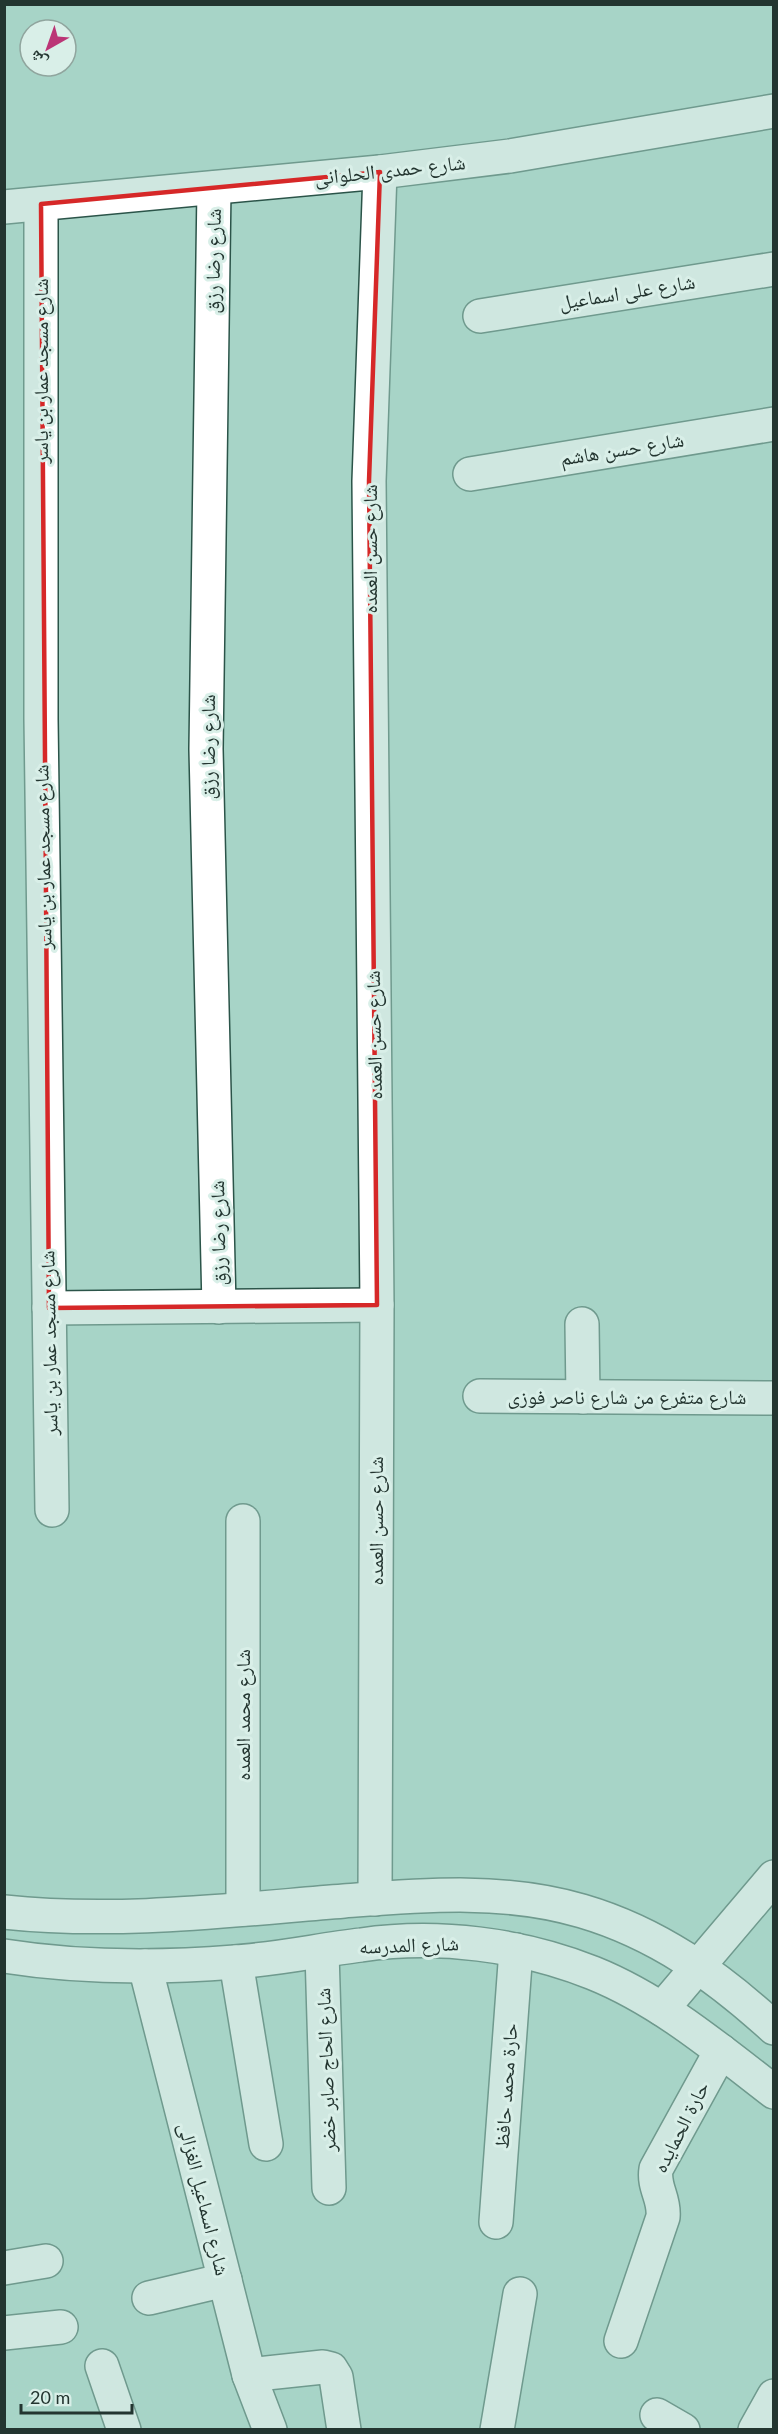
<svg xmlns="http://www.w3.org/2000/svg" width="778" height="2434" font-family="Lato,'Noto Naskh Arabic',sans-serif">
<style>
.lines{fill:none;stroke-linecap:round;stroke-linejoin:round}
.minor-casing{stroke:#2b5449;stroke-width:36}
.minor{stroke:#fff;stroke-width:33}
.marked{fill:none;stroke:#d62828;stroke-width:4.5;stroke-linejoin:round}
.labels{text-anchor:middle;stroke-width:6;stroke-linejoin:round;paint-order:stroke}
.street-label{font-size:20px;fill:#233530;stroke:#d9efe8}
</style>
<rect width="100%" height="100%" fill="#a7d4c7"/>
<g class="lines">
<defs>
<g id="minor">
<polyline points="214,188 206,749 219,1307"/>
<polyline points="41,204 41,719 52,1510"/>
<polyline points="4,207 380,172 510,156 774,111"/>
<polyline points="480,316 774,269"/>
<polyline points="470,474 774,424"/>
<polyline points="49,1308 377,1305"/>
<polyline points="582,1324 583,1397"/>
<polyline points="480,1396 774,1398"/>
<polyline points="243,1521 243,1909"/>
<polyline points="375,1899 377,1305 369,481 380,172"/>
<path d="M4,1912C117,1924 231,1910 344,1901C424,1895 504,1888 582,1911C657,1933 717,1976 774,2028"/>
<polyline points="322,1952 329,2188"/>
<path d="M4,1956C80,1968 159,1968 235,1962C278,1959 319,1950 361,1945C438,1934 520,1944 593,1973C660,2000 717,2048 774,2092"/>
<polyline points="236,1962 266,2144"/>
<polyline points="145,1966 249,2375 270,2430"/>
<polyline points="662,2009 774,1877"/>
<polyline points="496,2222 516,1950"/>
<polyline points="4,2268 46,2261"/>
<polyline points="149,2298 225,2280"/>
<polyline points="4,2333 61,2327"/>
<path d="M621,2341L663,2217C665,2198 653,2188 656,2169L721,2051"/>
<polyline points="102,2366 124,2430"/>
<polyline points="249,2375 323,2367 331,2369 336,2377 344,2430"/>
<polyline points="657,2415 683,2430"/>
<polyline points="497,2430 520,2294"/>
<polyline points="755,2430 774,2396"/>
</g>
</defs>
<use href="#minor" class="minor-casing"/>
<use href="#minor" class="minor"/>
</g>
<path d="M0 0H778V2434H0ZM380,172L369,481L377,1305L49,1308L41,204Z" fill="#a7d4c7" fill-opacity=".55" fill-rule="evenodd"/>
<path class="marked" d="M380,172L369,481L377,1305L49,1308L41,204Z"/>
<g class="labels">
<g class="street-label">
<text transform="translate(390 170) rotate(-6)" y="7">شارع حمدى الحلوانى</text>
<text transform="translate(213 261) rotate(-89)" y="7">شارع رضا رزق</text>
<text transform="translate(627 292) rotate(-9)" y="7">شارع على اسماعيل</text>
<text transform="translate(41 371) rotate(-90)" y="7">شارع مسجد عمار بن ياسر</text>
<text transform="translate(622 449) rotate(-9)" y="7">شارع حسن هاشم</text>
<text transform="translate(370 549) rotate(-90)" y="7">شارع حسن العمده</text>
<text transform="translate(208 747) rotate(-90)" y="7">شارع رضا رزق</text>
<text transform="translate(43 857) rotate(-91)" y="7">شارع مسجد عمار بن ياسر</text>
<text transform="translate(374 1035) rotate(-91)" y="7">شارع حسن العمده</text>
<text transform="translate(218 1233) rotate(-91)" y="7">شارع رضا رزق</text>
<text transform="translate(49 1343) rotate(-91)" y="7">شارع مسجد عمار بن ياسر</text>
<text x="627" y="1404">شارع متفرع من شارع ناصر فوزى</text>
<text transform="translate(376 1521) rotate(-90)" y="7">شارع حسن العمده</text>
<text transform="translate(243 1715) rotate(-90)" y="7">شارع محمد العمده</text>
<text transform="translate(409 1945) rotate(-2)" y="7">شارع المدرسه</text>
<text transform="translate(326 2070) rotate(-92)" y="7">شارع الحاج صابر خضر</text>
<text transform="translate(506 2086) rotate(-86)" y="7">حارة محمد حافظ</text>
<text transform="translate(681 2127) rotate(-63)" y="7">حارة الحمايده</text>
<text transform="translate(204 2199) rotate(76)" y="7">شارع اسماعيل الغزالى</text>
</g>
</g>
<rect width="778" height="2434" fill="none" stroke="#233530" stroke-width="12"/>
<g transform="translate(48 48) rotate(220)"><circle r="28" fill="#d9efe8" stroke="#90a59e" stroke-width="1.5"/>
<path d="M0-4.5L10 22L0 15L-10 22Z" fill="#bb3576"/>
<text y="-9" font-size="16" font-weight="bold" text-anchor="middle" fill="#233530">ش</text>
</g>
<path d="M21 2404v9h111v-9" fill="none" stroke="#233530" stroke-width="3"/>
<text x="30" y="2404" font-size="18" fill="#233530" stroke="#d9efe8" stroke-width="4.5" paint-order="stroke">20 m</text>
</svg>
